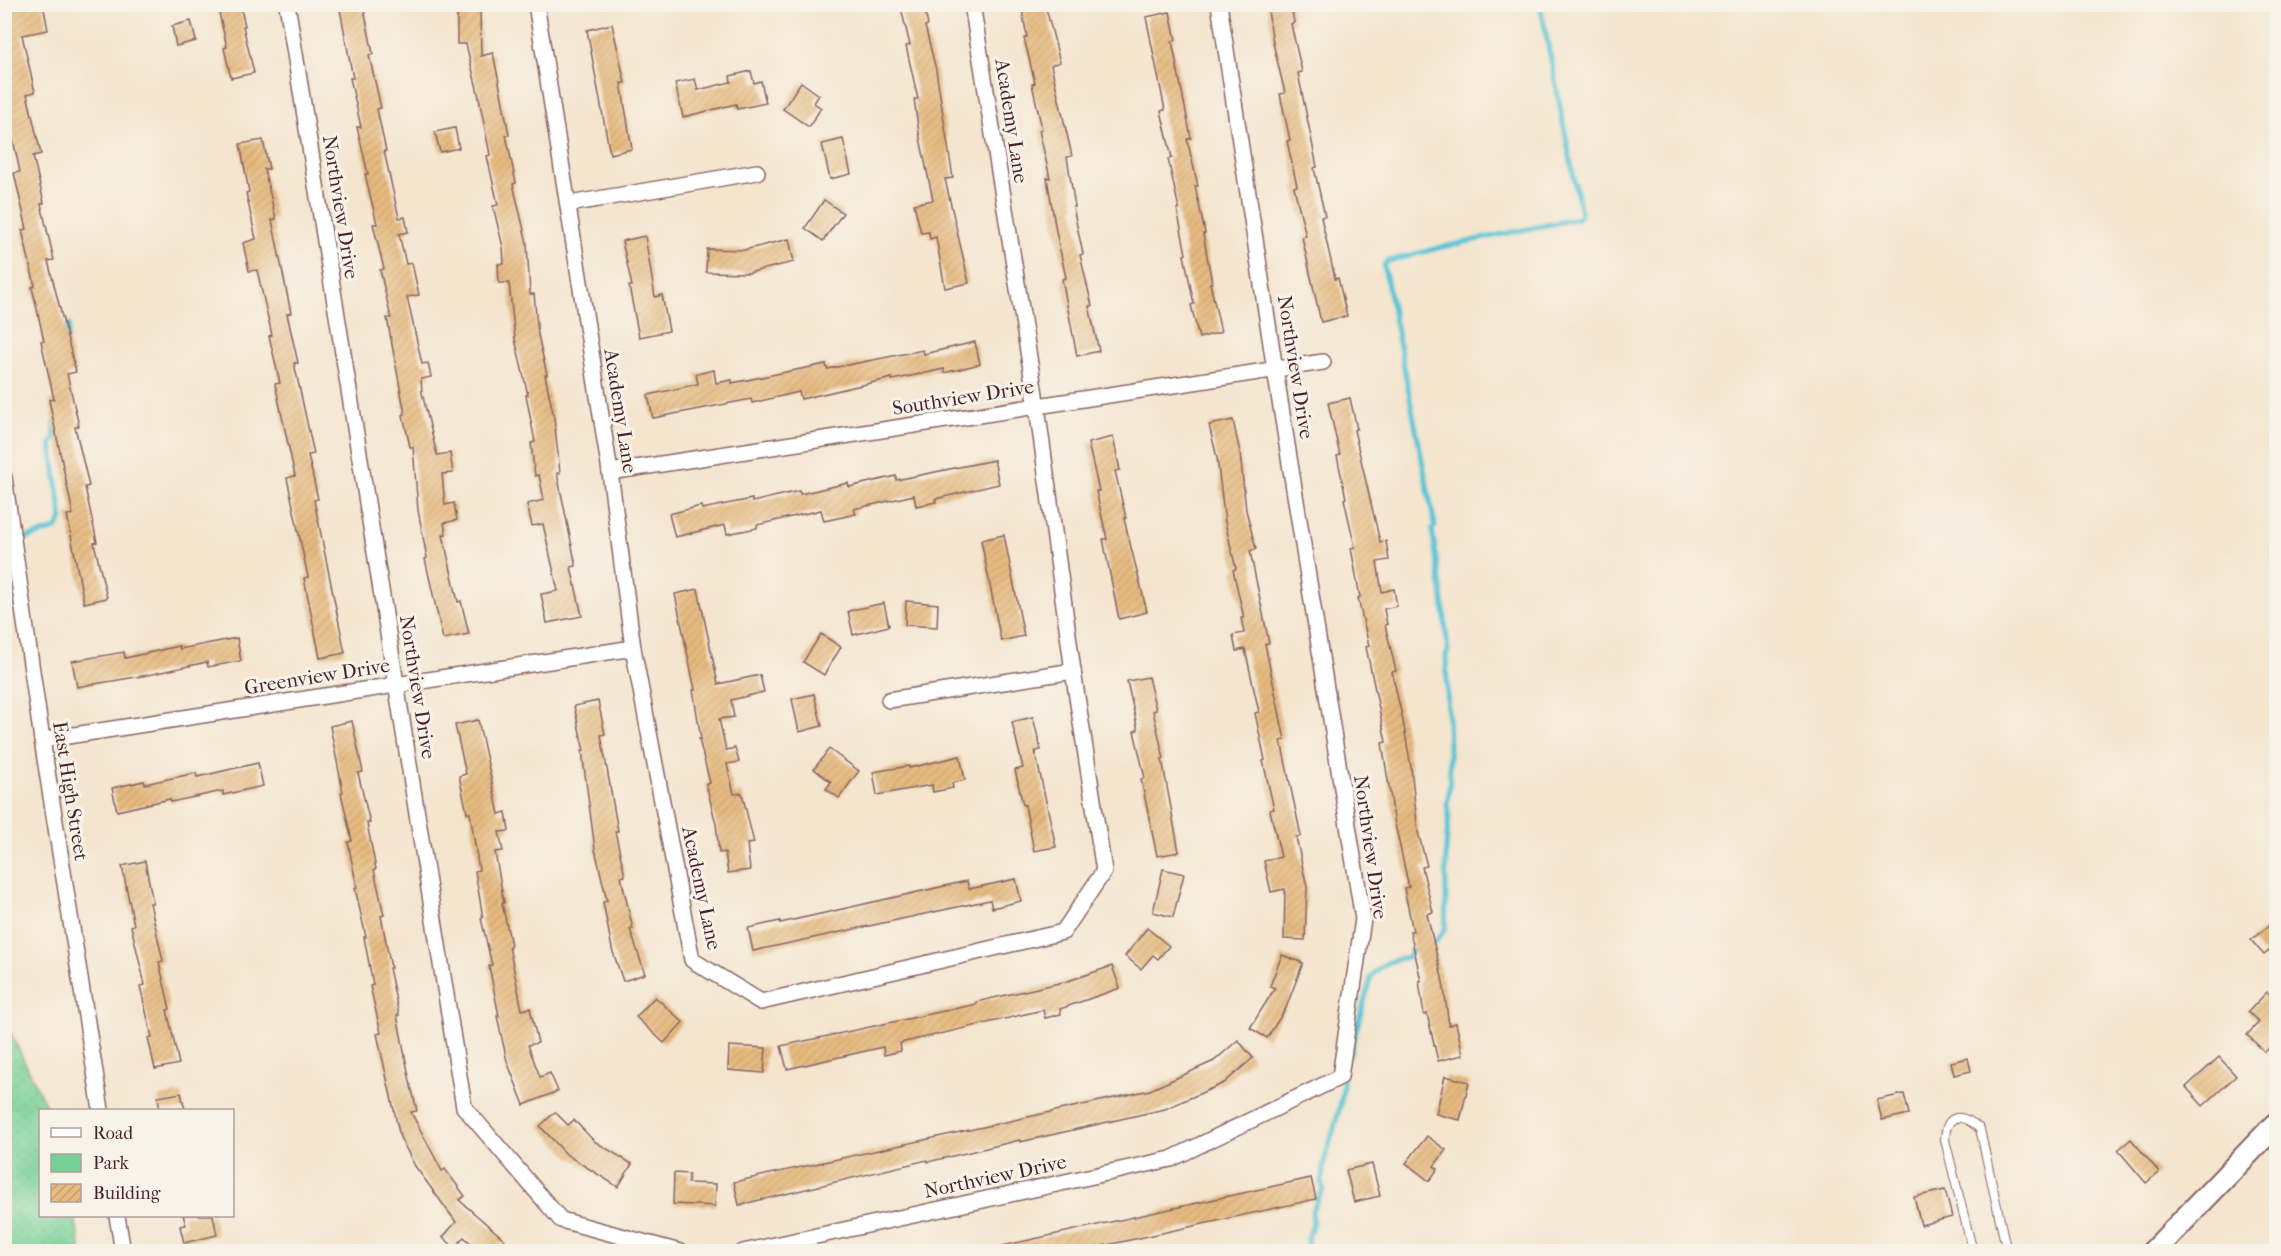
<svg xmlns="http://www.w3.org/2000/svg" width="2281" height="1256" font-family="'IM FELL French Canon',serif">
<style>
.green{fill:url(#green-dots);stroke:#607860;stroke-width:1.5}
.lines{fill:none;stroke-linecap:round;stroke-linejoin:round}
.stream{stroke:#59c4d4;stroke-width:5}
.building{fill:url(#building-hatch)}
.lane-casing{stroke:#866464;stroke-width:10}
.street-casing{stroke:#866464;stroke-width:18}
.secondary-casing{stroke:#866464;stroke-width:26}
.lane{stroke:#fff;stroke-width:8}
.street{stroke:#fff;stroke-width:15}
.secondary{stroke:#fff;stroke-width:22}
.labels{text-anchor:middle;stroke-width:6;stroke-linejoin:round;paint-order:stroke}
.street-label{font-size:20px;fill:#4a1f2b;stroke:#f7f3e8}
</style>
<defs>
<pattern id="green-dots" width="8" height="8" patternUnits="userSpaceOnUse" patternTransform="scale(1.5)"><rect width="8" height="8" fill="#76d096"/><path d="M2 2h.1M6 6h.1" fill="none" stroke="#68b281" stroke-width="1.8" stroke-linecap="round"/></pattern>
<pattern id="building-hatch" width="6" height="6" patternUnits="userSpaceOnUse" patternTransform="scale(1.5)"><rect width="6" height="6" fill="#e7bb80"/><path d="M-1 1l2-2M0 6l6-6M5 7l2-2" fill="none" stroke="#c8a06f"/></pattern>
</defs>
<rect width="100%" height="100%" fill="#f7f3e8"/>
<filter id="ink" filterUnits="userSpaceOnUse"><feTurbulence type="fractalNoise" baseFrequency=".0167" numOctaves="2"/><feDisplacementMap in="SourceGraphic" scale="12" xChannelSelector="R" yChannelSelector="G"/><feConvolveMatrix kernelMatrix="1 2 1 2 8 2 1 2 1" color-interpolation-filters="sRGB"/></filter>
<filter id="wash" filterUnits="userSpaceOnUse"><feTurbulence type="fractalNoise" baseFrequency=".008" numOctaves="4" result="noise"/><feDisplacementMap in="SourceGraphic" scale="24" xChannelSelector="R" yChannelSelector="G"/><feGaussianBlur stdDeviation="1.35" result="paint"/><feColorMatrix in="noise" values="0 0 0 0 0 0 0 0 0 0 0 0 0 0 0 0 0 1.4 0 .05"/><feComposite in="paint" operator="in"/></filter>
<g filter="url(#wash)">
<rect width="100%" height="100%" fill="#f4e5cf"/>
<polygon class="green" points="5,1021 48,1110 40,1110 40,1216 75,1216 81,1251 5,1251"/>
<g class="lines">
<g class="stream">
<polyline points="66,344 69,325"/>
<polyline points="4,545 56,529 62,519 51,443 54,441 55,421"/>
<polyline points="1428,945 1434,944 1445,929 1446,906 1446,847 1449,814 1447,806 1450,779 1446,655 1448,651 1443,600 1432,529 1435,526 1384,266 1386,262 1438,248 1579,218 1581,214 1540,4"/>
<path d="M1349,1056L1371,977C1381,964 1391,960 1408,957L1411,951L1419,948"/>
<path d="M1307,1252L1308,1238L1313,1223L1312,1211L1323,1189L1321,1181C1325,1175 1322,1170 1324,1163C1330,1138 1345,1101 1343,1076"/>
</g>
</g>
<g id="blocks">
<g class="building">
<polygon points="4,4 43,4 48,30 22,35 35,92 27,94 41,154 33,156 44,203 41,204 54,260 48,261 76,372 67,374 79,426 75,427 89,486 85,487 97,542 94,543 107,598 84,603 67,515 73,514 49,400 54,399 41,341 44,341 32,287 35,286 22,230 27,229 14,173 20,172 8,116 12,115 4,83"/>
<polygon points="217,4 240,4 245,26 243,26 254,73 231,78 224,48 227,47"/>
<polygon points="339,4 363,4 373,54 369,55 381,108 377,109 386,151 384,151 399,218 405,217 408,232 399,234 406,264 412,263 419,295 407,297 422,364 428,363 431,377 421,379 422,393 437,455 450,453 453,473 442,474 445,505 454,503 457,520 444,523 446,534 443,535 458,602 461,601 469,634 443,639 425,559 427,558 418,510 413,447 410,447 403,415 405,414 387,318 391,318 380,270 384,269 373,224 377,224 365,174 368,174 357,127 361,127 350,78 353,78"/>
<polygon points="900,4 923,4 928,25 925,26 936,70 953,178 945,179 969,283 945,288 936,237 930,239 929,232 921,233 914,204 933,200 919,133 914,99 918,99 906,46 910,45"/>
<polygon points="1021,4 1045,4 1060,62 1051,65 1072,156 1067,157 1075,207 1073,207 1083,254 1080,255 1092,306 1089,306 1099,351 1077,356 1062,279 1066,278 1056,231 1047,178 1050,178 1039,130 1042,129 1032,84 1035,83 1024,38 1027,37"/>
<polygon points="1267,4 1291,4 1294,23 1291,24 1302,72 1298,73 1317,167 1314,168 1325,216 1321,217 1335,279 1338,278 1347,316 1321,322 1302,237 1306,236 1294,187 1297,186 1287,141 1290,140 1280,94 1285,93 1273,43"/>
<polygon points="457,12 480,12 481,56 493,53 499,82 509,135 506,135 516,183 513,184 527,243 530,294 534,294 538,335 547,375 545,375 554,418 560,473 557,473 576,566 571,567 582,616 547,623 541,594 558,591 543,524 532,526 527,504 544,500 539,475 535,476 531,443 535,442 526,395 528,395 515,339 509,283 499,283 498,264 504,264 503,247 493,206 498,205 487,156 490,155 478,93 466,44 457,44"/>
<polygon points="1170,12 1176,40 1172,41 1191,138 1187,139 1198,186 1195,186 1205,233 1203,234 1212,283 1210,283 1221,332 1199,338 1191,305 1194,304 1184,255 1186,254 1177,209 1179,209 1168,159 1172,158 1161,111 1165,110 1146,17"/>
<polygon points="191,21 196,41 176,46 172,26"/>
<polygon points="612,24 625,83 621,83 632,149 610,154 587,30"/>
<polygon points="751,71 754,83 761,81 766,103 737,109 736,104 683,117 675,83 695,79 698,90 731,82 730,76"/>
<polygon points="801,82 819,95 814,103 821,108 809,127 783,109"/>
<polygon points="455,128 459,148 440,152 435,132"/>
<polygon points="843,139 851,174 830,179 822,144"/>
<polygon points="263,140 269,169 264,169 276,219 272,220 291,313 287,314 298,363 294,363 314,454 308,455 318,499 314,500 345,653 320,658 304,578 308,577 287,478 295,476 275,384 280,383 269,336 272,335 257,270 249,271 243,243 256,239 246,193 249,192 240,144"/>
<polygon points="824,200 843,213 823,241 805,228"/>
<polygon points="645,236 655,297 662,295 669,331 639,337 629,286 632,286 622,241"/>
<polygon points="789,239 794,262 748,273 706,272 707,249 744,250"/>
<polygon points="975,342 980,364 944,373 944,369 892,380 892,378 801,399 799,392 752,403 751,399 653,418 648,395 698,384 696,374 714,370 716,383 732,380 732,383 826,364 827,369 923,350 924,354"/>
<polygon points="1350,398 1357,429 1354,430 1380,542 1386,541 1389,560 1377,562 1382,592 1394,589 1397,606 1384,609 1387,624 1385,625 1396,671 1392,672 1403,721 1411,767 1418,832 1427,866 1422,867 1433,912 1427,914 1443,982 1449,1025 1456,1023 1463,1055 1438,1061 1427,1014 1424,1015 1419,981 1421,981 1410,931 1413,931 1404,888 1409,887 1395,824 1382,743 1386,742 1366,647 1369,646 1358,598 1360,597 1351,548 1355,547 1344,499 1346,498 1337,456 1340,455 1328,403"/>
<polygon points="1233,420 1240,453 1246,510 1256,549 1250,551 1269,643 1265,644 1285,740 1281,741 1301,836 1296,837 1307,887 1305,940 1284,939 1285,889 1271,892 1264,861 1281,857 1270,810 1274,809 1263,761 1265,760 1255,713 1259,712 1245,649 1236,651 1233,635 1244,633 1241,618 1244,618 1233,570 1236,569 1225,522 1217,458 1209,425"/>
<polygon points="1113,437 1120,470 1115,471 1126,518 1124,519 1147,612 1119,619 1103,539 1107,539 1096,491 1099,491 1088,443"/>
<polygon points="994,460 999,484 935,499 936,502 916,506 914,495 854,509 856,514 824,521 821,510 757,525 757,528 727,534 725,525 675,537 669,514 701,506 702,509 752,499 752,502 799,491 800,494 848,483 849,487 896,476 896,480"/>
<polygon points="1004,535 1024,636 1001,641 981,540"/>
<polygon points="698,589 718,684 760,675 764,692 731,700 734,717 719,719 726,750 735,748 739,762 727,764 734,794 742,793 754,843 747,844 750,870 728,873 725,852 719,853 716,824 706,784 710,783 699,739 701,739 693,690 695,690 675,594"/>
<polygon points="906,601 938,604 937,627 905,625"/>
<polygon points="884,603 889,626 853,635 848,611"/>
<polygon points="821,634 841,647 824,675 803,662"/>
<polygon points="237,638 241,661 208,667 207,662 148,675 77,687 72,661 124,652 125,658 179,646 180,649"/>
<polygon points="1148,677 1156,710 1153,711 1164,759 1162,759 1179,852 1157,856 1141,779 1145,778 1134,731 1138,730 1127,681"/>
<polygon points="814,694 822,726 799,732 792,699"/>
<polygon points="598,701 605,734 601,735 618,831 615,831 625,876 621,877 633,929 630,929 645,974 623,981 612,949 603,902 607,901 595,849 585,774 582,751 584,751 574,706"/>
<polygon points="1033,717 1041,750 1035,751 1056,847 1034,851 1025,805 1023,805 1015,770 1023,768 1012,722"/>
<polygon points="478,720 499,814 506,812 509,831 499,832 503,851 495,852 504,903 502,903 511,945 509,946 522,1010 530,1008 538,1043 528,1045 540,1077 550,1073 558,1091 524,1105 507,1061 497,1016 499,1016 489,966 492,965 481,918 483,918 475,871 479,870 470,813 467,813 459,776 466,774 455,725"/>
<polygon points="352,721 363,772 358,773 370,823 367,823 376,869 374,870 384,915 381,916 391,968 389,968 399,1015 397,1015 409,1077 417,1111 411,1112 442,1171 445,1169 465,1196 459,1200 505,1240 495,1251 480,1251 464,1237 455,1248 443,1237 456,1222 415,1166 400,1137 377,1034 381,1033 370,986 373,985 364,937 366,937 355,888 357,888 348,842 352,841 341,793 343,792 330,726"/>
<polygon points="829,749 859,771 839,798 826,789 831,782 814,769"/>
<polygon points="960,756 965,780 952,783 953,788 933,792 932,785 877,795 873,772 909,766 909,768"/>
<polygon points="258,763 263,786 223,795 223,791 171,802 170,799 117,811 112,788 144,781 145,784 196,773 197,777"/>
<polygon points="145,861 153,903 150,903 163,961 159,962 170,1009 167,1010 179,1064 155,1069 148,1038 152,1037 140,986 145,985 131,926 134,925 122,866"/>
<polygon points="1163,869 1184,874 1173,917 1153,912"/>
<polygon points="1016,879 1021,901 992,908 990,900 753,951 748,928 780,921 780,923 967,881 969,889"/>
<polygon points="2270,925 2277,933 2277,944 2264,955 2251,940"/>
<polygon points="1147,928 1169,946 1158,959 1153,955 1141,969 1125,956"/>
<polygon points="1282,955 1303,963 1286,1008 1267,1038 1250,1028 1275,988 1270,986"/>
<polygon points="1112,966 1120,988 1060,1009 1061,1014 1045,1018 1043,1010 900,1043 901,1051 884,1055 883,1047 787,1069 781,1046 977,1004 976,1002 1068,981"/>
<polygon points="2267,992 2277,1001 2277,1040 2265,1052 2247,1035 2259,1022 2248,1012"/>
<polygon points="655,997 683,1022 664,1043 636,1017"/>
<polygon points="1238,1040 1253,1058 1224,1083 1165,1109 1020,1142 1020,1140 928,1162 927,1160 739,1205 734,1182 1150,1090 1214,1061"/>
<polygon points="729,1046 766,1048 764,1073 728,1070"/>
<polygon points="2219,1057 2236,1076 2203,1106 2186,1087"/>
<polygon points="1968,1058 1971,1071 1954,1075 1951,1062"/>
<polygon points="1445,1076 1469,1082 1460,1120 1436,1114"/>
<polygon points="181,1093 185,1110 160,1110 158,1097"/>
<polygon points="1904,1094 1909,1114 1882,1120 1877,1100"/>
<polygon points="555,1112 568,1125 574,1120 594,1141 632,1164 618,1187 567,1155 540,1126"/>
<polygon points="1427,1136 1446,1150 1434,1166 1438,1169 1429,1181 1406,1163"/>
<polygon points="2131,1139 2159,1172 2146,1183 2118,1150"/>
<polygon points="1372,1164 1380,1196 1354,1202 1346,1170"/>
<polygon points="674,1173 689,1174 688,1183 716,1184 715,1206 673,1204"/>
<polygon points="1311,1178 1316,1199 1080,1251 1002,1251 1002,1246"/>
<polygon points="1945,1190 1952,1217 1921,1225 1914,1197"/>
<polygon points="183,1215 213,1215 217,1235 184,1243 180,1226 186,1225"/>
</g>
</g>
</g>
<g filter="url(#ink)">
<use href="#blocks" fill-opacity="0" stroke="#866464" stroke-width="1.5"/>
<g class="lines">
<defs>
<path id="lane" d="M1973,1252L1945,1140C1946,1111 1963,1114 1980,1129L2007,1252"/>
<g id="street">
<polyline points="287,4 464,1107 561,1220 680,1252"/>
<polyline points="536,4 610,472 633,648 692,960 761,1002 1063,932 1104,871 1073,671 1037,407 972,4"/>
<polyline points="569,204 757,172"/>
<polyline points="610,472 1323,362"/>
<polyline points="4,477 42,740 101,1110"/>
<polyline points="889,700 1073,671"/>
<polyline points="42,740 633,648"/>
<polyline points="117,1216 123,1252"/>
<polyline points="743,1252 1171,1159 1340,1077 1363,919 1275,370 1219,4"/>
</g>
<polyline id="secondary" points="2153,1252 2276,1124"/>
</defs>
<use href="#lane" class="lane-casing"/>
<use href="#street" class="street-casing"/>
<use href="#secondary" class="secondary-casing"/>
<use href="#lane" class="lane"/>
<use href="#street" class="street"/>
<use href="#secondary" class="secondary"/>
</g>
</g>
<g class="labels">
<g class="street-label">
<text transform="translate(1012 121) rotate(81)" y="7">Academy Lane</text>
<text transform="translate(341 207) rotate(81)" y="7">Northview Drive</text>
<text transform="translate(1296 367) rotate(81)" y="7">Northview Drive</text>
<text transform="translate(963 397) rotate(-9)" y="7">Southview Drive</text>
<text transform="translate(621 411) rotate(81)" y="7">Academy Lane</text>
<text transform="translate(317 676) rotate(-9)" y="7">Greenview Drive</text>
<text transform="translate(418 687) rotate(81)" y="7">Northview Drive</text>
<text transform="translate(71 791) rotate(81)" y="7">East High Street</text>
<text transform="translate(1371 847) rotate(82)" y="7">Northview Drive</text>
<text transform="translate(702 888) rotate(78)" y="7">Academy Lane</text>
<text transform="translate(995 1176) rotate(-12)" y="7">Northview Drive</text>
</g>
</g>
<rect width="2281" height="1256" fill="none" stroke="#f7f3e8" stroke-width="24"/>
<rect x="39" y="1109" width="195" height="108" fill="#f7f3e8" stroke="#b29e9c" stroke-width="1.5"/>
<rect x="51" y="1128" width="30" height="9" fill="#ffffff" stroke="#b29e9c" stroke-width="1.5"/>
<text x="93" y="1139" font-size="18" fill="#4a1f2b">Road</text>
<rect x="51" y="1154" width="30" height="18" fill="#76d096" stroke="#b29e9c" stroke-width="1.5"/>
<text x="93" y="1169" font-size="18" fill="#4a1f2b">Park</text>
<rect x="51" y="1184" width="30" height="18" fill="url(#building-hatch)" stroke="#b29e9c" stroke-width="1.5"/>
<text x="93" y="1199" font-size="18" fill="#4a1f2b">Building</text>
</svg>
